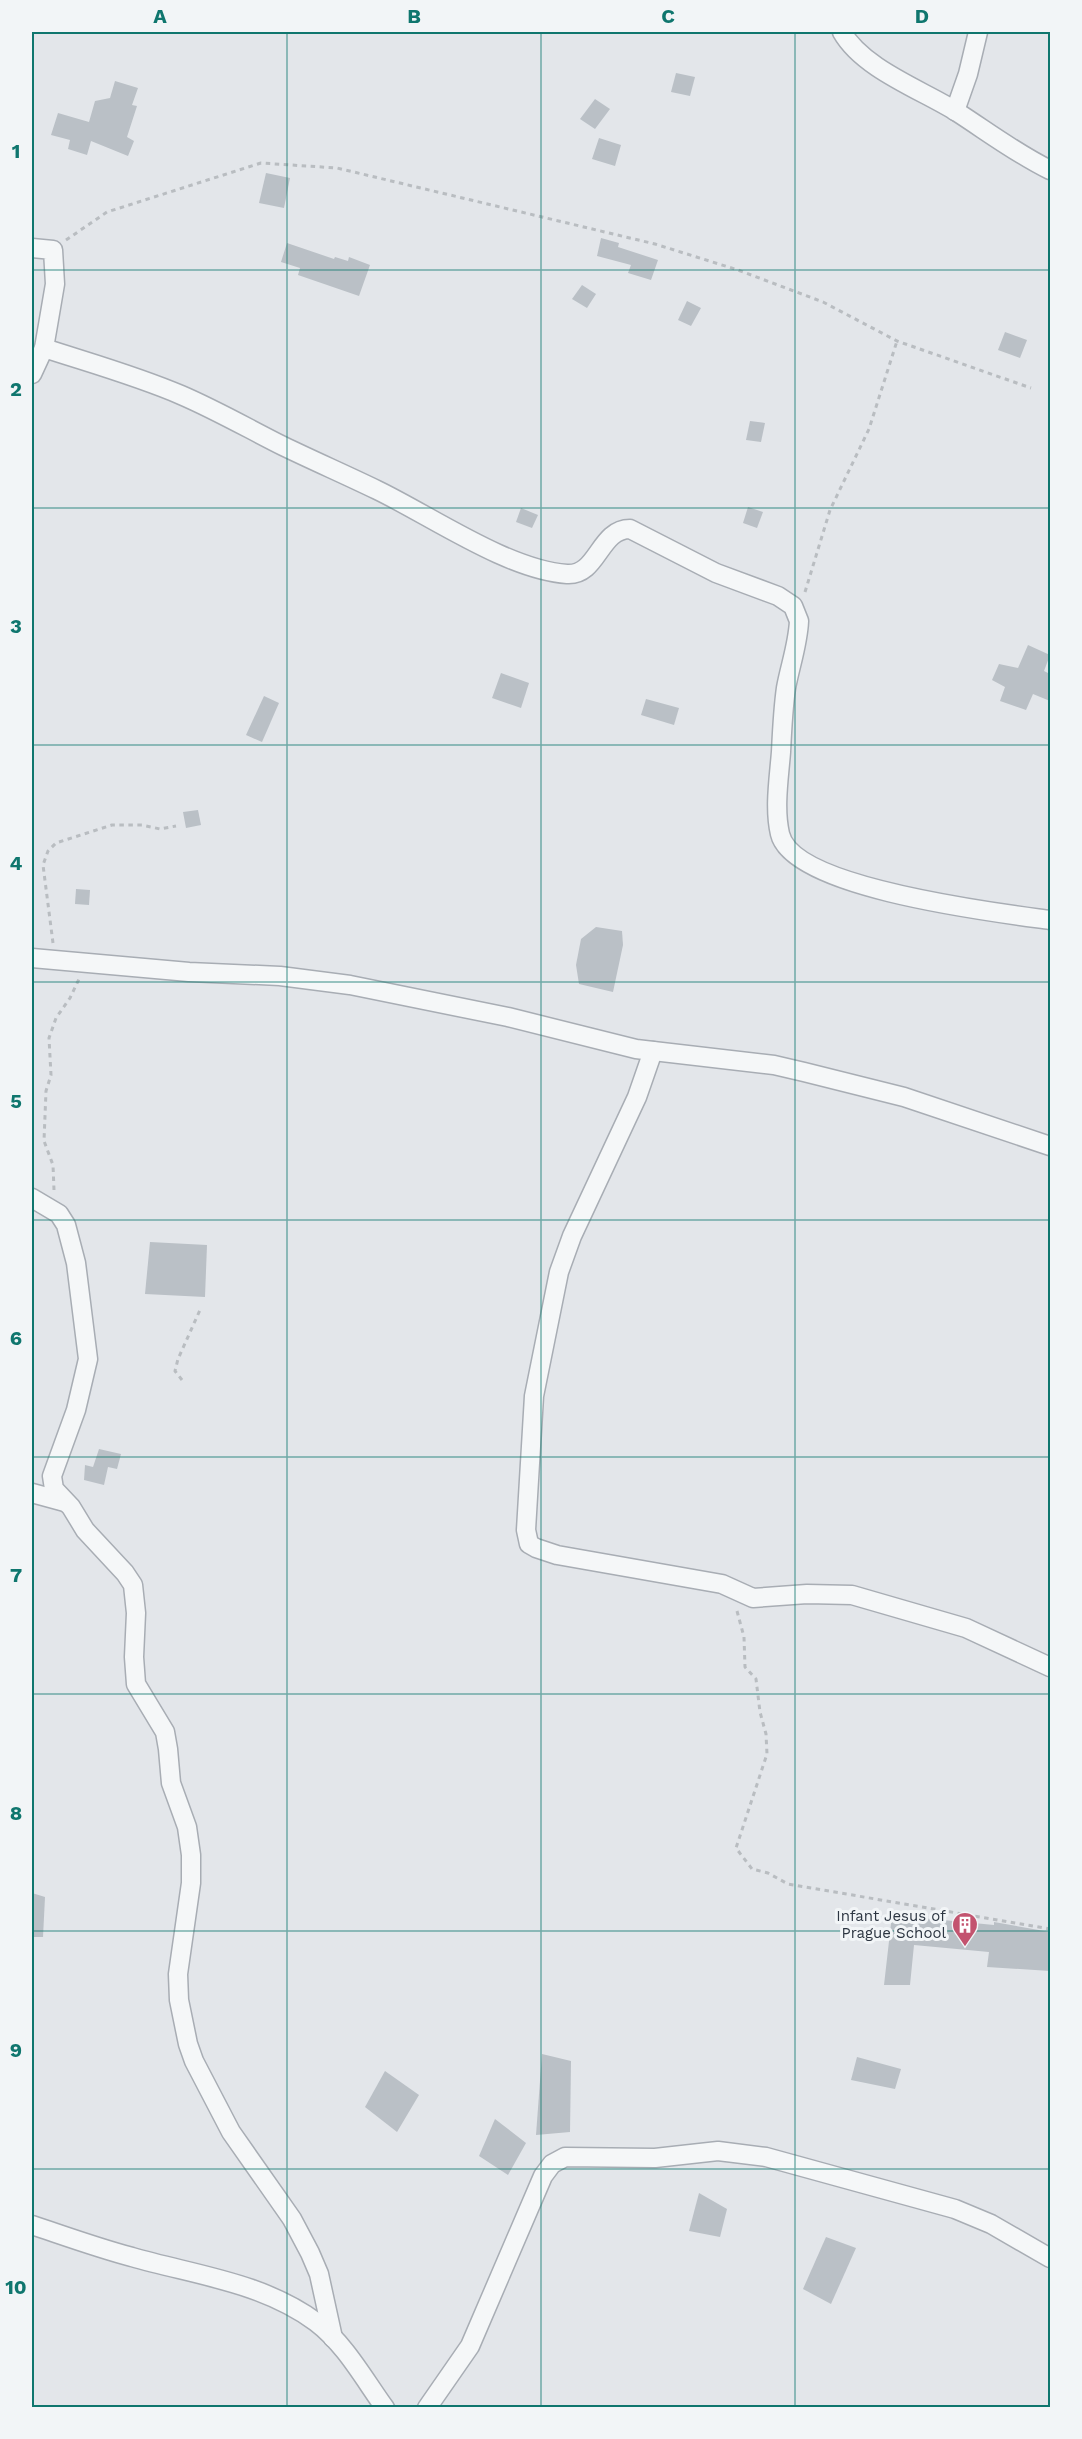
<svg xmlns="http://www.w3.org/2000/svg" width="1082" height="2439" font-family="'Work Sans',sans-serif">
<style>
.building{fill:#bac0c6}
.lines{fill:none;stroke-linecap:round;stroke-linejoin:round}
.street-casing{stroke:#a8adb4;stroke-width:21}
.path{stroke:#b9bdc1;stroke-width:3;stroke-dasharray:4.5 4.5;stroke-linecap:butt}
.street{stroke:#f5f7f8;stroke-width:18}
.grid{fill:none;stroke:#0f766e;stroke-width:1.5;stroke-opacity:0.55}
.labels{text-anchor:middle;stroke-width:6;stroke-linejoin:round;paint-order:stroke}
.poi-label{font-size:15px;fill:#2c3541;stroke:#f2f5f7;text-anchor:end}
.neatline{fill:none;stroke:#0f766e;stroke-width:2}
.grid-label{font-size:20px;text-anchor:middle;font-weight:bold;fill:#0f766e}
</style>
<rect width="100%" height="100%" fill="#e3e6ea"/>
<g class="building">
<polygon points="676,73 695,77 690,96 671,92"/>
<polygon points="115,81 138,88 132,105 137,106 127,137 134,141 128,156 91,141 87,155 68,149 70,140 51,135 58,113 89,122 95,101 110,98"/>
<polygon points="595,99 610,109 595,129 580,119"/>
<polygon points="599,138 621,145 615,166 592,159"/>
<polygon points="266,173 290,178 284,208 259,203"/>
<polygon points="601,238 619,243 618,247 658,260 651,280 628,273 631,265 597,256"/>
<polygon points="287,243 334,259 335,257 348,261 349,257 370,265 359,296 298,275 300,268 281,262"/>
<polygon points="582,285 596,294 587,308 572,299"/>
<polygon points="687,301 701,308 691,326 678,320"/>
<polygon points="1005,332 1027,340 1020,358 998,350"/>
<polygon points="750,421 765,423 761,442 746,440"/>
<polygon points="748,507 763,512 757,528 743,523"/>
<polygon points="521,508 538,515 532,528 516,522"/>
<polygon points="1028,645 1050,655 1044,671 1050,674 1050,701 1033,694 1026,710 1000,701 1005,687 992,680 999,664 1018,668"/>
<polygon points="501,673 529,683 521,708 492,698"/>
<polygon points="264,696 279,703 262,742 246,735"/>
<polygon points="646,699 679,708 674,725 641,715"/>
<polygon points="198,810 201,825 186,828 183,812"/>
<polygon points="76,889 90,890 89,905 75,904"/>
<polygon points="596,927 622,931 623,945 613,992 579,984 576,965 581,939"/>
<polygon points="150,1242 207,1245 205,1297 145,1294"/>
<polygon points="99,1449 121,1454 117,1469 108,1467 104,1485 84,1480 85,1465 93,1467"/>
<polygon points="32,1893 45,1897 43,1937 32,1937"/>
<polygon points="892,1915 994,1925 994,1922 1050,1932 1050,1971 987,1967 989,1952 914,1945 910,1985 884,1985"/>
<polygon points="542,2054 571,2061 570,2132 536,2135"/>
<polygon points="857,2057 901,2069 895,2089 851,2080"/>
<polygon points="385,2071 419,2095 397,2132 365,2107"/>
<polygon points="495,2119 526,2143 508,2175 479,2156"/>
<polygon points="699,2193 727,2209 720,2237 689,2231"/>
<polygon points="826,2237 856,2248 831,2304 803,2289"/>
</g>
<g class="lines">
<defs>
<g id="street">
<path d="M842,32C863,69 922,90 957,112C988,132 1017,154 1050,170"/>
<polyline points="955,111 968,74 978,32"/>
<polyline points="32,248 53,250 55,284 48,325 44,348 32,374"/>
<path d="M44,348C90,363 137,376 181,395C216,410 249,429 283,446C314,461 346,475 377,490C431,516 508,570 567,574C598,576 599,529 630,529L716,573L778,596L793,606L799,621C798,644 790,666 786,688C783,709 782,731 781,752C779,778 774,808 780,834C793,889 1000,913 1050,920"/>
<polyline points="32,958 189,972 280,976 350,985 508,1017 636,1049 774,1065 804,1072 904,1097 1050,1146"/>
<polyline points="653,1051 637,1097 572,1236 559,1272 534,1396 526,1530 529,1544 536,1548 557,1555 722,1584 753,1598 807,1594 852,1595 966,1628 1050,1667"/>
<polyline points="32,1198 59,1214 66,1225 76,1263 88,1359 76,1410 52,1476 54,1489 71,1507 85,1530 125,1573 133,1585 136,1613 134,1657 136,1684 165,1732 168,1749 171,1783 187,1827 191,1855 191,1883 178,1974 179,2000 188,2044 194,2061 231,2132 292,2219 310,2253 319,2274 333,2338"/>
<polyline points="32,1493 65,1502"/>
<path d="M32,2225C65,2236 98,2248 132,2257C194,2275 262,2282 316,2322C345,2344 364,2379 385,2408"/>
<polyline points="427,2408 470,2346 543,2176 552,2164 565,2157 655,2158 718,2151 766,2157 955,2209 991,2224 1050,2258"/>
</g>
</defs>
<use href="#street" class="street-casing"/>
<g class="path">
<polyline points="66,240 107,212 261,163 337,168 655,244 738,270 823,302 897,341 1031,388"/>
<polyline points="805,592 830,510 869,429 897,341"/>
<polyline points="53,943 43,865 48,851 56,843 112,825 142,825 160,829 176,826"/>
<polyline points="54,1190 53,1165 44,1141 46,1091 51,1075 49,1038 56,1018 70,998 79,979"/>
<polyline points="182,1380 175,1371 178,1359 200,1310"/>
<polyline points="737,1611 744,1637 745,1667 756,1679 760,1712 766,1734 767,1754 736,1848 752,1869 768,1873 788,1884 1050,1929"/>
</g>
<use href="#street" class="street"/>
</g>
<path class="grid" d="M287,32V2408M541,32V2408M795,32V2408M32,270H1050M32,508H1050M32,745H1050M32,982H1050M32,1220H1050M32,1457H1050M32,1694H1050M32,1931H1050M32,2169H1050"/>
<defs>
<symbol id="building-pin" viewBox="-11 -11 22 30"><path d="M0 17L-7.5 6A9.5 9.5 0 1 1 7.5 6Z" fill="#c3536f" stroke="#f2f5f7"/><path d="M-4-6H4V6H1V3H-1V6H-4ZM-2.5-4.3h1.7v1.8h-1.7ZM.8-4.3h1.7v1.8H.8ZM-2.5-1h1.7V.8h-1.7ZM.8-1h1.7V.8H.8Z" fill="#fff"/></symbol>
</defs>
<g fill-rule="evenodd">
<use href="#building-pin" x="950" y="1910" width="30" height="40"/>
</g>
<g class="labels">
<g class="poi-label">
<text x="946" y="1921">Infant Jesus of<tspan x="946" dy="17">Prague School</tspan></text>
</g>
</g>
<rect width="1082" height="2439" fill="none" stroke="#f2f5f7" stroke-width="66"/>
<rect x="33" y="33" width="1016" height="2373" class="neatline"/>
<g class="grid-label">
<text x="160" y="23">A</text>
<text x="414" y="23">B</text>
<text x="668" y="23">C</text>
<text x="922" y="23">D</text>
<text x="16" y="158">1</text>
<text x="16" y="396">2</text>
<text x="16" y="633">3</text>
<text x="16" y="870">4</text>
<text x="16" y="1108">5</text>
<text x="16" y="1345">6</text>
<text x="16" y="1582">7</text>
<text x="16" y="1820">8</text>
<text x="16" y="2057">9</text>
<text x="16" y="2294">10</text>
</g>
</svg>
